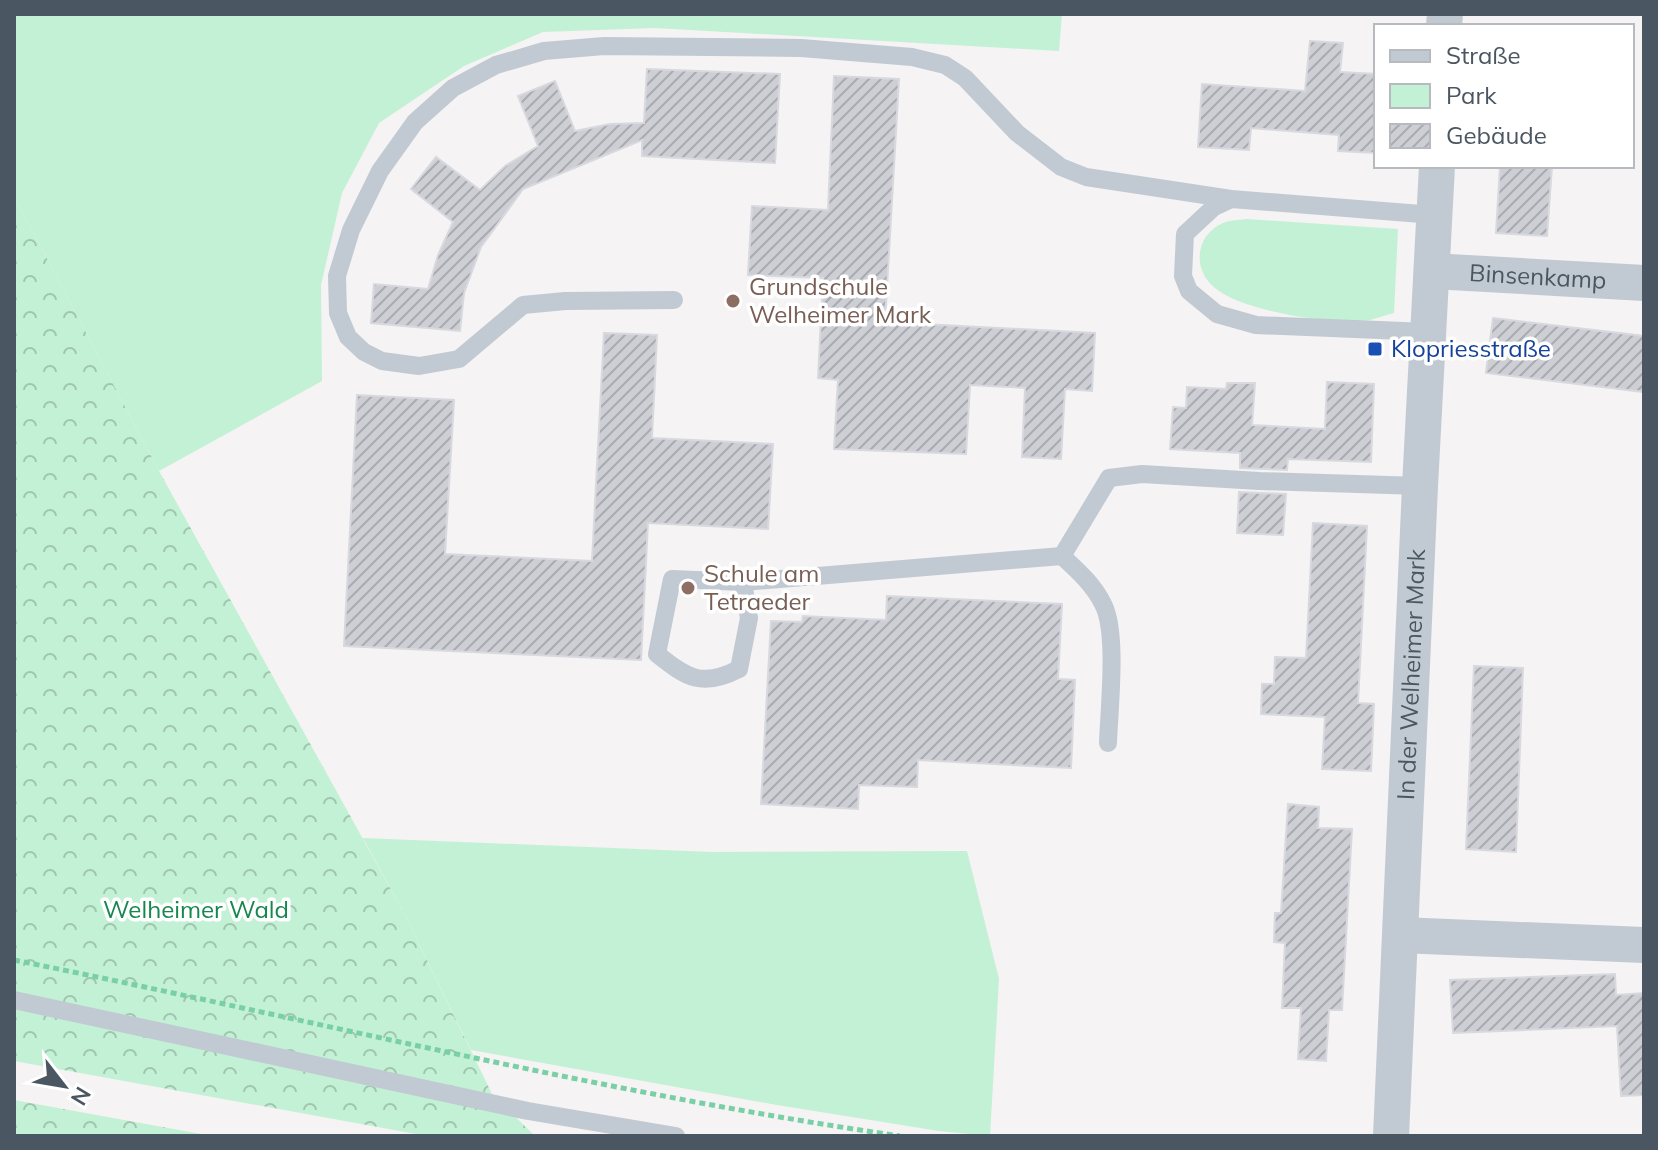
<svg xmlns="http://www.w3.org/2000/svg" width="1658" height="1150" font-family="Mulish,sans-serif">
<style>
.green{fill:#c3f1d5}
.forest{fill:url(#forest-crowns)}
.building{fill:url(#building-hatch);stroke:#d7d9de;stroke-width:2}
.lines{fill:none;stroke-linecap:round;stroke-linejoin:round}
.path{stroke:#7ad0a6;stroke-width:5;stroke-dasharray:6 4;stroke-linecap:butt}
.service{stroke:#c1cad2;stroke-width:18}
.minor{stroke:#c1cad2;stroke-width:36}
.education-dot{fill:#8d6e63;stroke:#fff;stroke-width:3}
.transit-dot{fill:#1a4fb4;stroke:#fff;stroke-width:3}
.labels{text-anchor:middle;stroke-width:7;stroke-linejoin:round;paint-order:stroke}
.street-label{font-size:24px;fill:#4a5661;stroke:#fff}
.education-label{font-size:24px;fill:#785e54;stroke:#fff;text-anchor:start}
.transit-label{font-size:24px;fill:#164399;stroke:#fff;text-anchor:start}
.park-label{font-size:24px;fill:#17864f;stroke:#fff}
</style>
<defs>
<pattern id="forest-crowns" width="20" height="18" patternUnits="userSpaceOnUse" patternTransform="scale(2)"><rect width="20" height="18" fill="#c3f1d5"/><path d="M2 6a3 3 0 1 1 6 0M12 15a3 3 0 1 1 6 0" fill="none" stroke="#a0c6b0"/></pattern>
<pattern id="building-hatch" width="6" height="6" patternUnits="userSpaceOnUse" patternTransform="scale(2)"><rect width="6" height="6" fill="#cdcfd5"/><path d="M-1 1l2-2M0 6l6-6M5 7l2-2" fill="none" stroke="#a8abb0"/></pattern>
</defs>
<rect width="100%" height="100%" fill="#f5f3f3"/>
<g class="green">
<polygon points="14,14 1062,14 1059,51 655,28 543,32 464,66 379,123 342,193 321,285 322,381 159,471 14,196"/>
<path d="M1247,219L1398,229L1394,313C1386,315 1378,318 1370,320C1332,325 1244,312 1215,288C1192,270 1195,235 1223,223C1230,220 1239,220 1247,219Z"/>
<polygon points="363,838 712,852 967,851 999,979 990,1136 939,1131 777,1105 471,1050 404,913"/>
</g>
<g class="forest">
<polygon points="14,196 159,471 404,913 492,1094 535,1136 427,1136 14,1061"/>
<polygon points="14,1100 212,1136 14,1136"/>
</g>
<g class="building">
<polygon points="1310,41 1343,43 1340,72 1376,74 1376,153 1338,151 1339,135 1251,128 1249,150 1198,147 1202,84 1305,91"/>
<polygon points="647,69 780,74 775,163 642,156 642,140 523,189 481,247 464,293 460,331 371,323 374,284 428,289 438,255 453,222 411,189 436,157 480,190 505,166 538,146 518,96 555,81 575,131 610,124 644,123"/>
<polygon points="834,76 899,79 885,322 1095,333 1092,391 1065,389 1061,459 1022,457 1025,388 970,385 966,454 834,449 838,380 818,378 823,278 748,275 752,206 828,210"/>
<polygon points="1500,166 1552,166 1547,236 1496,233"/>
<polygon points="1493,318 1644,336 1644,392 1486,373"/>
<polygon points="604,333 657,335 652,438 773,444 768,529 648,523 641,660 344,646 357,395 454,400 445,554 592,561"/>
<polygon points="1327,382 1374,384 1371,462 1288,459 1287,470 1240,468 1240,453 1170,449 1173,407 1186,408 1187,387 1226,389 1227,383 1255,383 1252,425 1325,429"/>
<polygon points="1239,492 1286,494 1283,535 1237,533"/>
<polygon points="1313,523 1367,526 1358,703 1374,704 1371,771 1322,769 1325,717 1261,714 1262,684 1274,684 1275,657 1306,658"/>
<polygon points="887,596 1062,604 1058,679 1075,680 1071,768 918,760 917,787 859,785 858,809 761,804 771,621 802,622 803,616 886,620"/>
<polygon points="1474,666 1523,668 1516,852 1466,849"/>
<polygon points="1288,804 1319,807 1318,828 1352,829 1342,1010 1329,1010 1326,1061 1298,1059 1301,1008 1282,1008 1285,943 1274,942 1275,913 1281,913"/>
<polygon points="1615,974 1616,995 1644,993 1644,1095 1621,1096 1617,1026 1453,1033 1450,980"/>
</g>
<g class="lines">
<path class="path" d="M14,960C309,1019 603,1093 900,1136"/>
<g class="service">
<polyline points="1231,199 1214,207 1185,234 1183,276 1189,291 1217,314 1256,325 1428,332"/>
<polyline points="674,300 565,301 523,305 459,359 419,366 382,361 364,352 348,337 338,313 337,276 351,230 380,171 415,122 453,88 496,65 544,51 604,46 801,48 912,57 945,65 965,78 1017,133 1061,167 1086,177 1231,199 1434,215"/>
<polyline points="1062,556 1109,478 1142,474 1259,481 1420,486"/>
<path d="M743,582L749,618L739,669C702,688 687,678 657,654L672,579L743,582L1062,556C1078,571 1093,584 1103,604C1118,632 1109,709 1108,743"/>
<polyline points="14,1000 528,1111 676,1136"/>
</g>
<g class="minor">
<polyline points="1444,26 1445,14"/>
<path id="s1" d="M1432,271L1644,283"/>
<polyline points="1400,935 1644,945"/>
<path id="s2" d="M1391,1136L1420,486L1437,166"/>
</g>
</g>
<g class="education-dot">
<circle cx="733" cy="301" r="8"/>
<circle cx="688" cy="588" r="8"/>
</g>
<rect class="transit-dot" x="1367" y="341" width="16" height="16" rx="4"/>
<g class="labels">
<g class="street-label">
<text dy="8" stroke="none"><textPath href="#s1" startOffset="106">Binsenkamp</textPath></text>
<text dy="8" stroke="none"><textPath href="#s2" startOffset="462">In der Welheimer Mark</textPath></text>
</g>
<g class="education-label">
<text x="749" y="295">Grundschule<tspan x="749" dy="28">Welheimer Mark</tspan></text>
<text x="704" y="582">Schule am<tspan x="704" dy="28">Tetraeder</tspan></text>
</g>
<g class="transit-label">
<text x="1391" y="357">Klopriesstraße</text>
</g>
<g class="park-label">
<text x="196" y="918">Welheimer Wald</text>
</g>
</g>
<rect width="1658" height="1150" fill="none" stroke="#4a5661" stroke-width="32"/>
<rect x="1374" y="24" width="260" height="144" fill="#ffffff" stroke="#b7bbc0" stroke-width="2"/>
<rect x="1390" y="50" width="40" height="12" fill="#c1cad2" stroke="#b7bbc0" stroke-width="2"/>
<text x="1446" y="64" font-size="24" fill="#4a5661">Straße</text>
<rect x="1390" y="84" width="40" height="24" fill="#c3f1d5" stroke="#b7bbc0" stroke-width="2"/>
<text x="1446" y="104" font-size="24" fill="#4a5661">Park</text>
<rect x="1390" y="124" width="40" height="24" fill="url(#building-hatch)" stroke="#b7bbc0" stroke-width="2"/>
<text x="1446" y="144" font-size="24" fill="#4a5661">Gebäude</text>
<g transform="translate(64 1086) rotate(121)" stroke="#ffffff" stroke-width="6" paint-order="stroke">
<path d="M0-6L14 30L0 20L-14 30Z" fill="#4a5661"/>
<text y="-12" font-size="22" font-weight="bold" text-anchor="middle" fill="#4a5661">N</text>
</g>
</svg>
